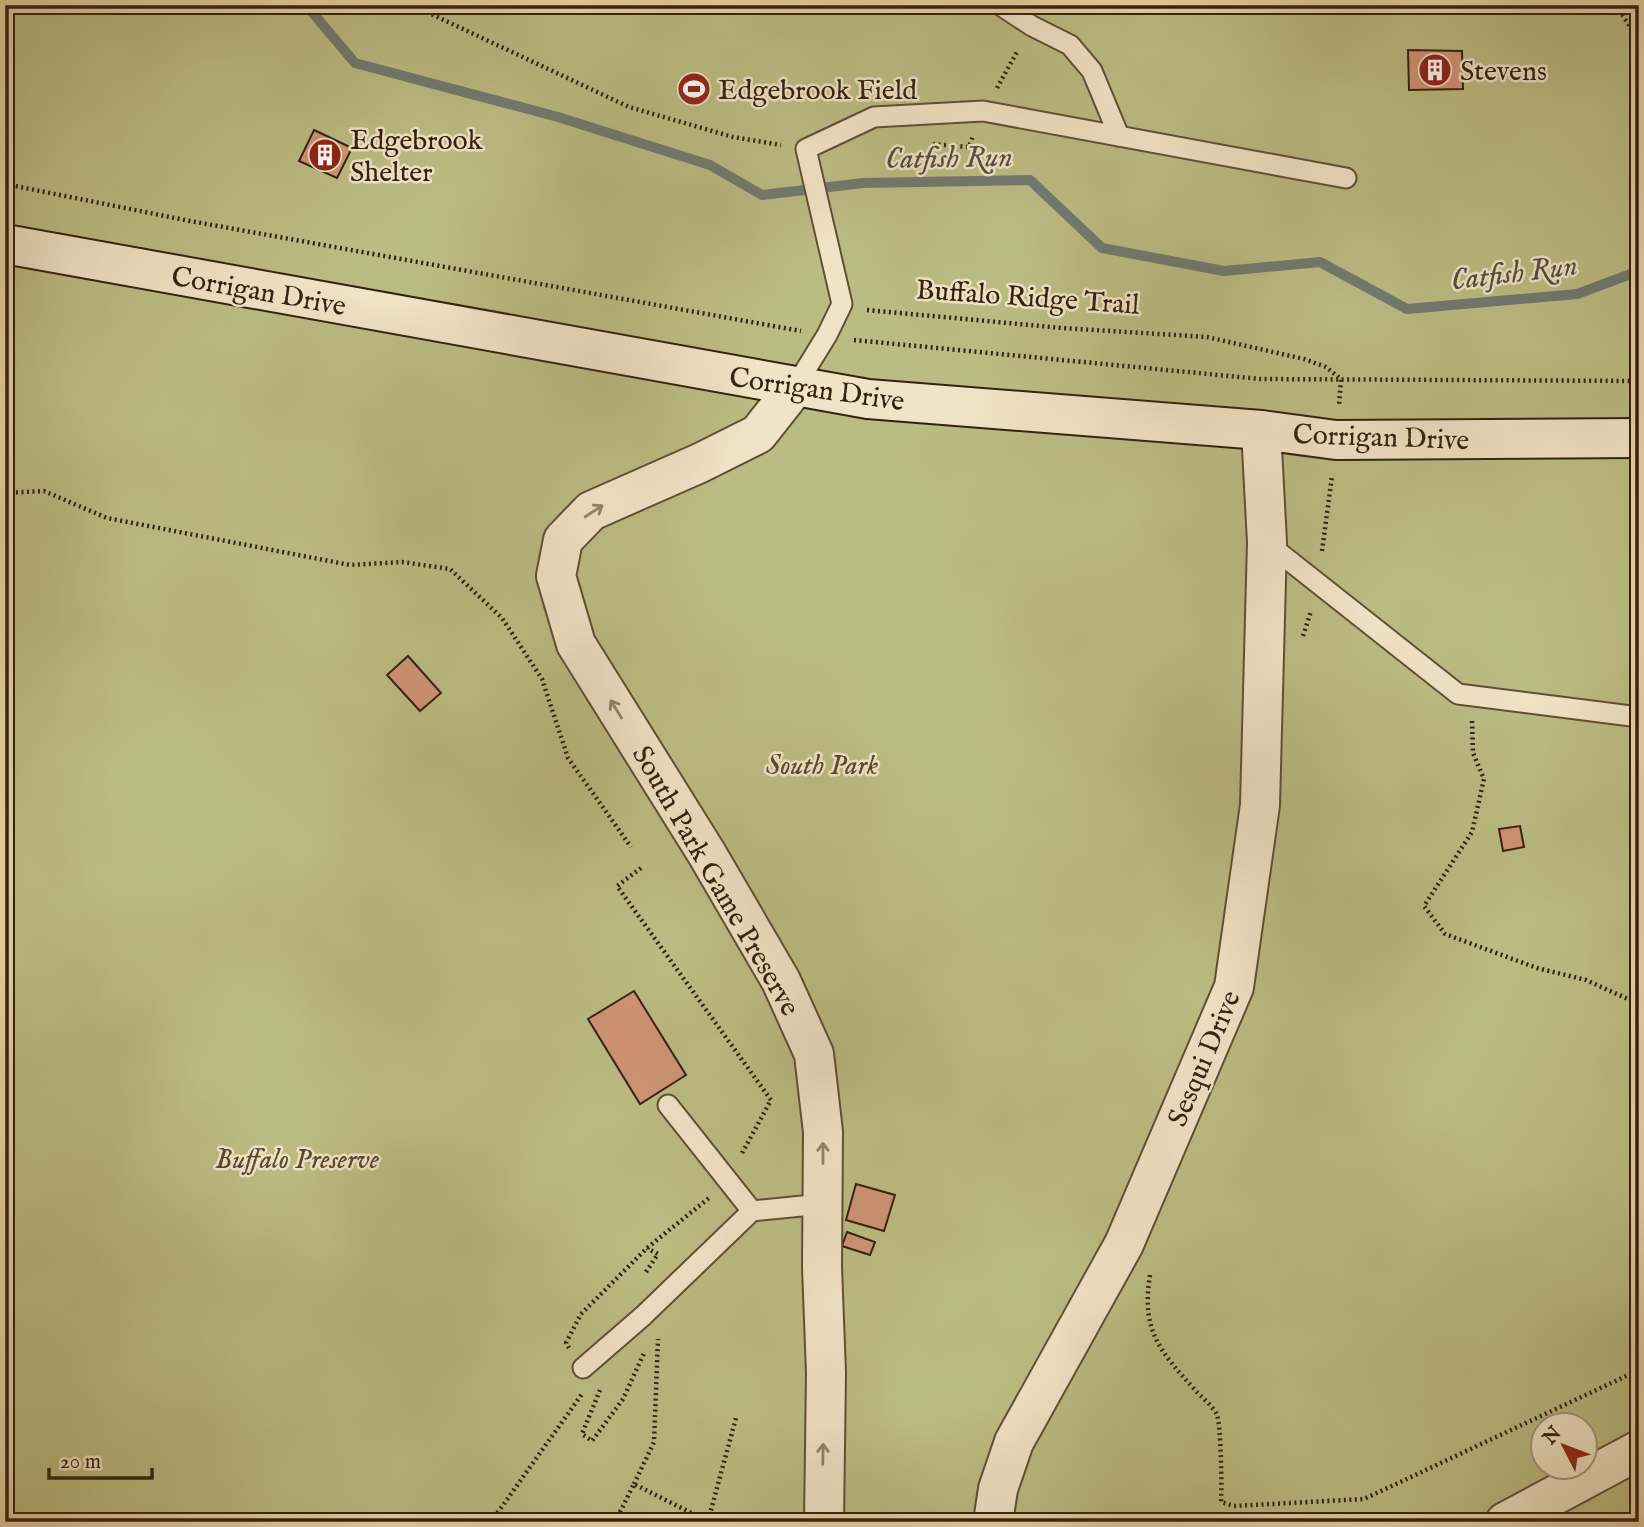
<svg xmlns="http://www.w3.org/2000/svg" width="1644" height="1527" font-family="'IM FELL English',serif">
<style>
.green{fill:#bbbc83;stroke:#786e4a;stroke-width:2;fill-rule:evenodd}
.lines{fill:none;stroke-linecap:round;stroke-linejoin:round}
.stream{stroke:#717a71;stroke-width:10}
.building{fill:#d09576;stroke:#342112;stroke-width:2}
.lane-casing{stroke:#614e37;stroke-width:23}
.street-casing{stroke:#614e37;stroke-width:42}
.secondary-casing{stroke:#342112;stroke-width:42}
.path{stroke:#342112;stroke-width:4.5;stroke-dasharray:2 3.5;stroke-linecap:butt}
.lane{stroke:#f0e4c6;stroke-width:19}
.street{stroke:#f0e4c6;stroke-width:38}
.secondary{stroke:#f0e4c6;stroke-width:38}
.oneway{stroke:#92826c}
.labels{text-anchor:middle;stroke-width:5;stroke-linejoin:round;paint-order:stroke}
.poi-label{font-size:28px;fill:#342112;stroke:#f0e4c6;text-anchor:start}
.street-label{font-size:28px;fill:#342112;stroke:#f0e4c6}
.park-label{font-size:28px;font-style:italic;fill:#56482e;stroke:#f0e4c6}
.water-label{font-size:30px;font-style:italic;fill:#534e42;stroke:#f0e4c6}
</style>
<rect width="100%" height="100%" fill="#e8d5a7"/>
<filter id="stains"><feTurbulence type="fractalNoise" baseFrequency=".00286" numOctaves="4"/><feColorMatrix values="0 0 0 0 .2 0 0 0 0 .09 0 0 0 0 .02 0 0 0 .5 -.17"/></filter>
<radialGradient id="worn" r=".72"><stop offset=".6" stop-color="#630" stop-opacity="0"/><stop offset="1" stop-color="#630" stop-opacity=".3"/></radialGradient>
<path class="green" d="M5,5H1639V1522H5ZM1542,1426H1584V1468H1542Z"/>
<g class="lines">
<polyline class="stream" points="306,5 355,63 558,117 710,165 762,195 863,183 1030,180 1102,248 1224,271 1320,262 1407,309 1577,294 1639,271"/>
</g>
<g class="building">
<polygon points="1408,50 1462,51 1463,89 1409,90"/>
<polygon points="314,130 352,148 337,178 299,161"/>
<polygon points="408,656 441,693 420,711 387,675"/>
<polygon points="1520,826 1524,847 1503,851 1499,829"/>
<polygon points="634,991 686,1075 640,1104 588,1019"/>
<polygon points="856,1184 895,1195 884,1231 846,1220"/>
<polygon points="847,1232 875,1242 870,1255 842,1246"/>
</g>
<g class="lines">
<defs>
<g id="lane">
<polyline points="1000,5 1032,26 1070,45 1092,71 1119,136"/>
<polyline points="795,387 827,335 842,304 806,149 874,117 983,111 1346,178"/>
<polyline points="1267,543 1458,694 1639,717"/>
<polyline points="668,1105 752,1211"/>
<polyline points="583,1368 643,1316 752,1211 822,1204"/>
</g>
<g id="street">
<polyline points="795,387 758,434 700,463 591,511 563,540 556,576 576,644 707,854 781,981 814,1054 823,1132 822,1267 826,1373 824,1522"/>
<polyline points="993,1522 998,1489 1014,1442 1124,1244 1234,987 1260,805 1267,542 1261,430"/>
<polyline points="1505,1522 1639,1450"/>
</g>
<polyline id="secondary" points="5,244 868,399 1261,430 1336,440 1639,438"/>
</defs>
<use href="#lane" class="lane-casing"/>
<use href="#street" class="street-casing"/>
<use href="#secondary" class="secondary-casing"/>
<g class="path">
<polyline points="412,5 629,107 733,137 781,145"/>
<polyline points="1619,5 1618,8 1639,41"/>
<polyline points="997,88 1018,50"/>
<polyline points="933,144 969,147 973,136"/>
<polyline points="5,184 190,221 801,331"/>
<polyline points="867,310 1062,328 1207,337 1304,359 1326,367 1341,379 1339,405"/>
<polyline points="854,340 1260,379 1639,381"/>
<polyline points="5,493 44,491 107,518 350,565 402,562 450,569 502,618 542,679 568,758 631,847"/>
<polyline points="1322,551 1332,476"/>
<polyline points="1303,636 1311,611"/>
<polyline points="1472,721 1473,753 1484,779 1472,832 1424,906 1445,934 1537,968 1586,980 1639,1004"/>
<polyline points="641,868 617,886 771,1100 741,1155"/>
<polyline points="1639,1204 1634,1254 1639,1255"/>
<polyline points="646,1272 658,1254 647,1248"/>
<path d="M1150,1275C1141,1331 1160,1351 1195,1390C1201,1397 1213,1406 1217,1415C1221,1425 1222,1489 1221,1502L1234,1506L1364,1499L1639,1370"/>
<polyline points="569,1348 566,1343 581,1314 647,1248 709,1198"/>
<polyline points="600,1390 582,1434 592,1441 623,1399 645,1351"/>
<polyline points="634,1484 654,1442 658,1339"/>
<polyline points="708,1521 736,1418"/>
<polyline points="491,1522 582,1394"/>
<polyline points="615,1522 634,1484 709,1522"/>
</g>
<use href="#lane" class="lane"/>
<use href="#street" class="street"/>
<use href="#secondary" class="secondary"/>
</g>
<defs><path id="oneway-shaft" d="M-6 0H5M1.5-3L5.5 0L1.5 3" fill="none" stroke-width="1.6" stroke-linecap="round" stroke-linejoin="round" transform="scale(1.75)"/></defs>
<g class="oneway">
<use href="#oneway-shaft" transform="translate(594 511) rotate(-33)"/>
<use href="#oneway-shaft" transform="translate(616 709) rotate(-122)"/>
<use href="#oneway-shaft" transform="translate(823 1153) rotate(-90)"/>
<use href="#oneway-shaft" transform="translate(823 1454) rotate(-89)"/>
</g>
<defs>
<symbol id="building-disc" viewBox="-11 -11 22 22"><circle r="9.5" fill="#8f2418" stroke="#f0e4c6"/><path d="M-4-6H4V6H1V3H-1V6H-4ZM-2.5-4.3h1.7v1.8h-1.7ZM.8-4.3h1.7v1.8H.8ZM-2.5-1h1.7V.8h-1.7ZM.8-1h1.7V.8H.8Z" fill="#fff"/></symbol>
<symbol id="stadium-disc" viewBox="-11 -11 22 22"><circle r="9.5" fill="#8f2418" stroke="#f0e4c6"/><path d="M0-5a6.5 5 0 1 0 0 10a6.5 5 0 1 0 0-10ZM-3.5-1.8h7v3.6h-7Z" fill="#fff"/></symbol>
</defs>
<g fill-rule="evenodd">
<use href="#building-disc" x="1416" y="51" width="38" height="38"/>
<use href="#stadium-disc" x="675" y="70" width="38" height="38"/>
<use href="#building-disc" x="306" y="136" width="38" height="38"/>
</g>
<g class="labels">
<g class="poi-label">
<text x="1460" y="80">Stevens</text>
<text x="718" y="99">Edgebrook Field</text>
<text x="350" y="149">Edgebrook<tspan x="350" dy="32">Shelter</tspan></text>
</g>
<g class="street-label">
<text transform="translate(259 290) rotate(10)" y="10">Corrigan Drive</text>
<text transform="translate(1028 296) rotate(4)" y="10">Buffalo Ridge Trail</text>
<text transform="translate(817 388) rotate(8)" y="10">Corrigan Drive</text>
<text transform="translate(1381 436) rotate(2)" y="10">Corrigan Drive</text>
<text transform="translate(717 880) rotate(60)" y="10">South Park Game Preserve</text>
<text transform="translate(1203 1058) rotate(-67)" y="10">Sesqui Drive</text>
</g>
<g class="park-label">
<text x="822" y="774">South Park</text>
<text x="297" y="1168">Buffalo Preserve</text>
</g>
<g class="water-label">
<text transform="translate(949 157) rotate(-1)" y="10">Catfish Run</text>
<text transform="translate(1514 272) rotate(-7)" y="10">Catfish Run</text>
</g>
</g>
<rect width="1644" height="1527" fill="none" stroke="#e8d5a7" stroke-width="28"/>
<rect x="7" y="7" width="1630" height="1513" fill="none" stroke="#342112" stroke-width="3.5"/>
<rect x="14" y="14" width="1616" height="1499" fill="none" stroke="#342112" stroke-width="2"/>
<g transform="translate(1564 1446) rotate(312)"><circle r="33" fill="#f0e4c6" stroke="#a5967e" stroke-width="2"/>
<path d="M0-5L12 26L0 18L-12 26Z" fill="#8f2418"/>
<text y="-10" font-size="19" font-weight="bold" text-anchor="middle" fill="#342112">N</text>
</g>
<path d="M49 1468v10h103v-10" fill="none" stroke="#342112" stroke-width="3.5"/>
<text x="60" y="1468" font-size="21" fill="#342112" stroke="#f0e4c6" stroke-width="5" paint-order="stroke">20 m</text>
<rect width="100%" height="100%" filter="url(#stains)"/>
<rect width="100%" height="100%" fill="url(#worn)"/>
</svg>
